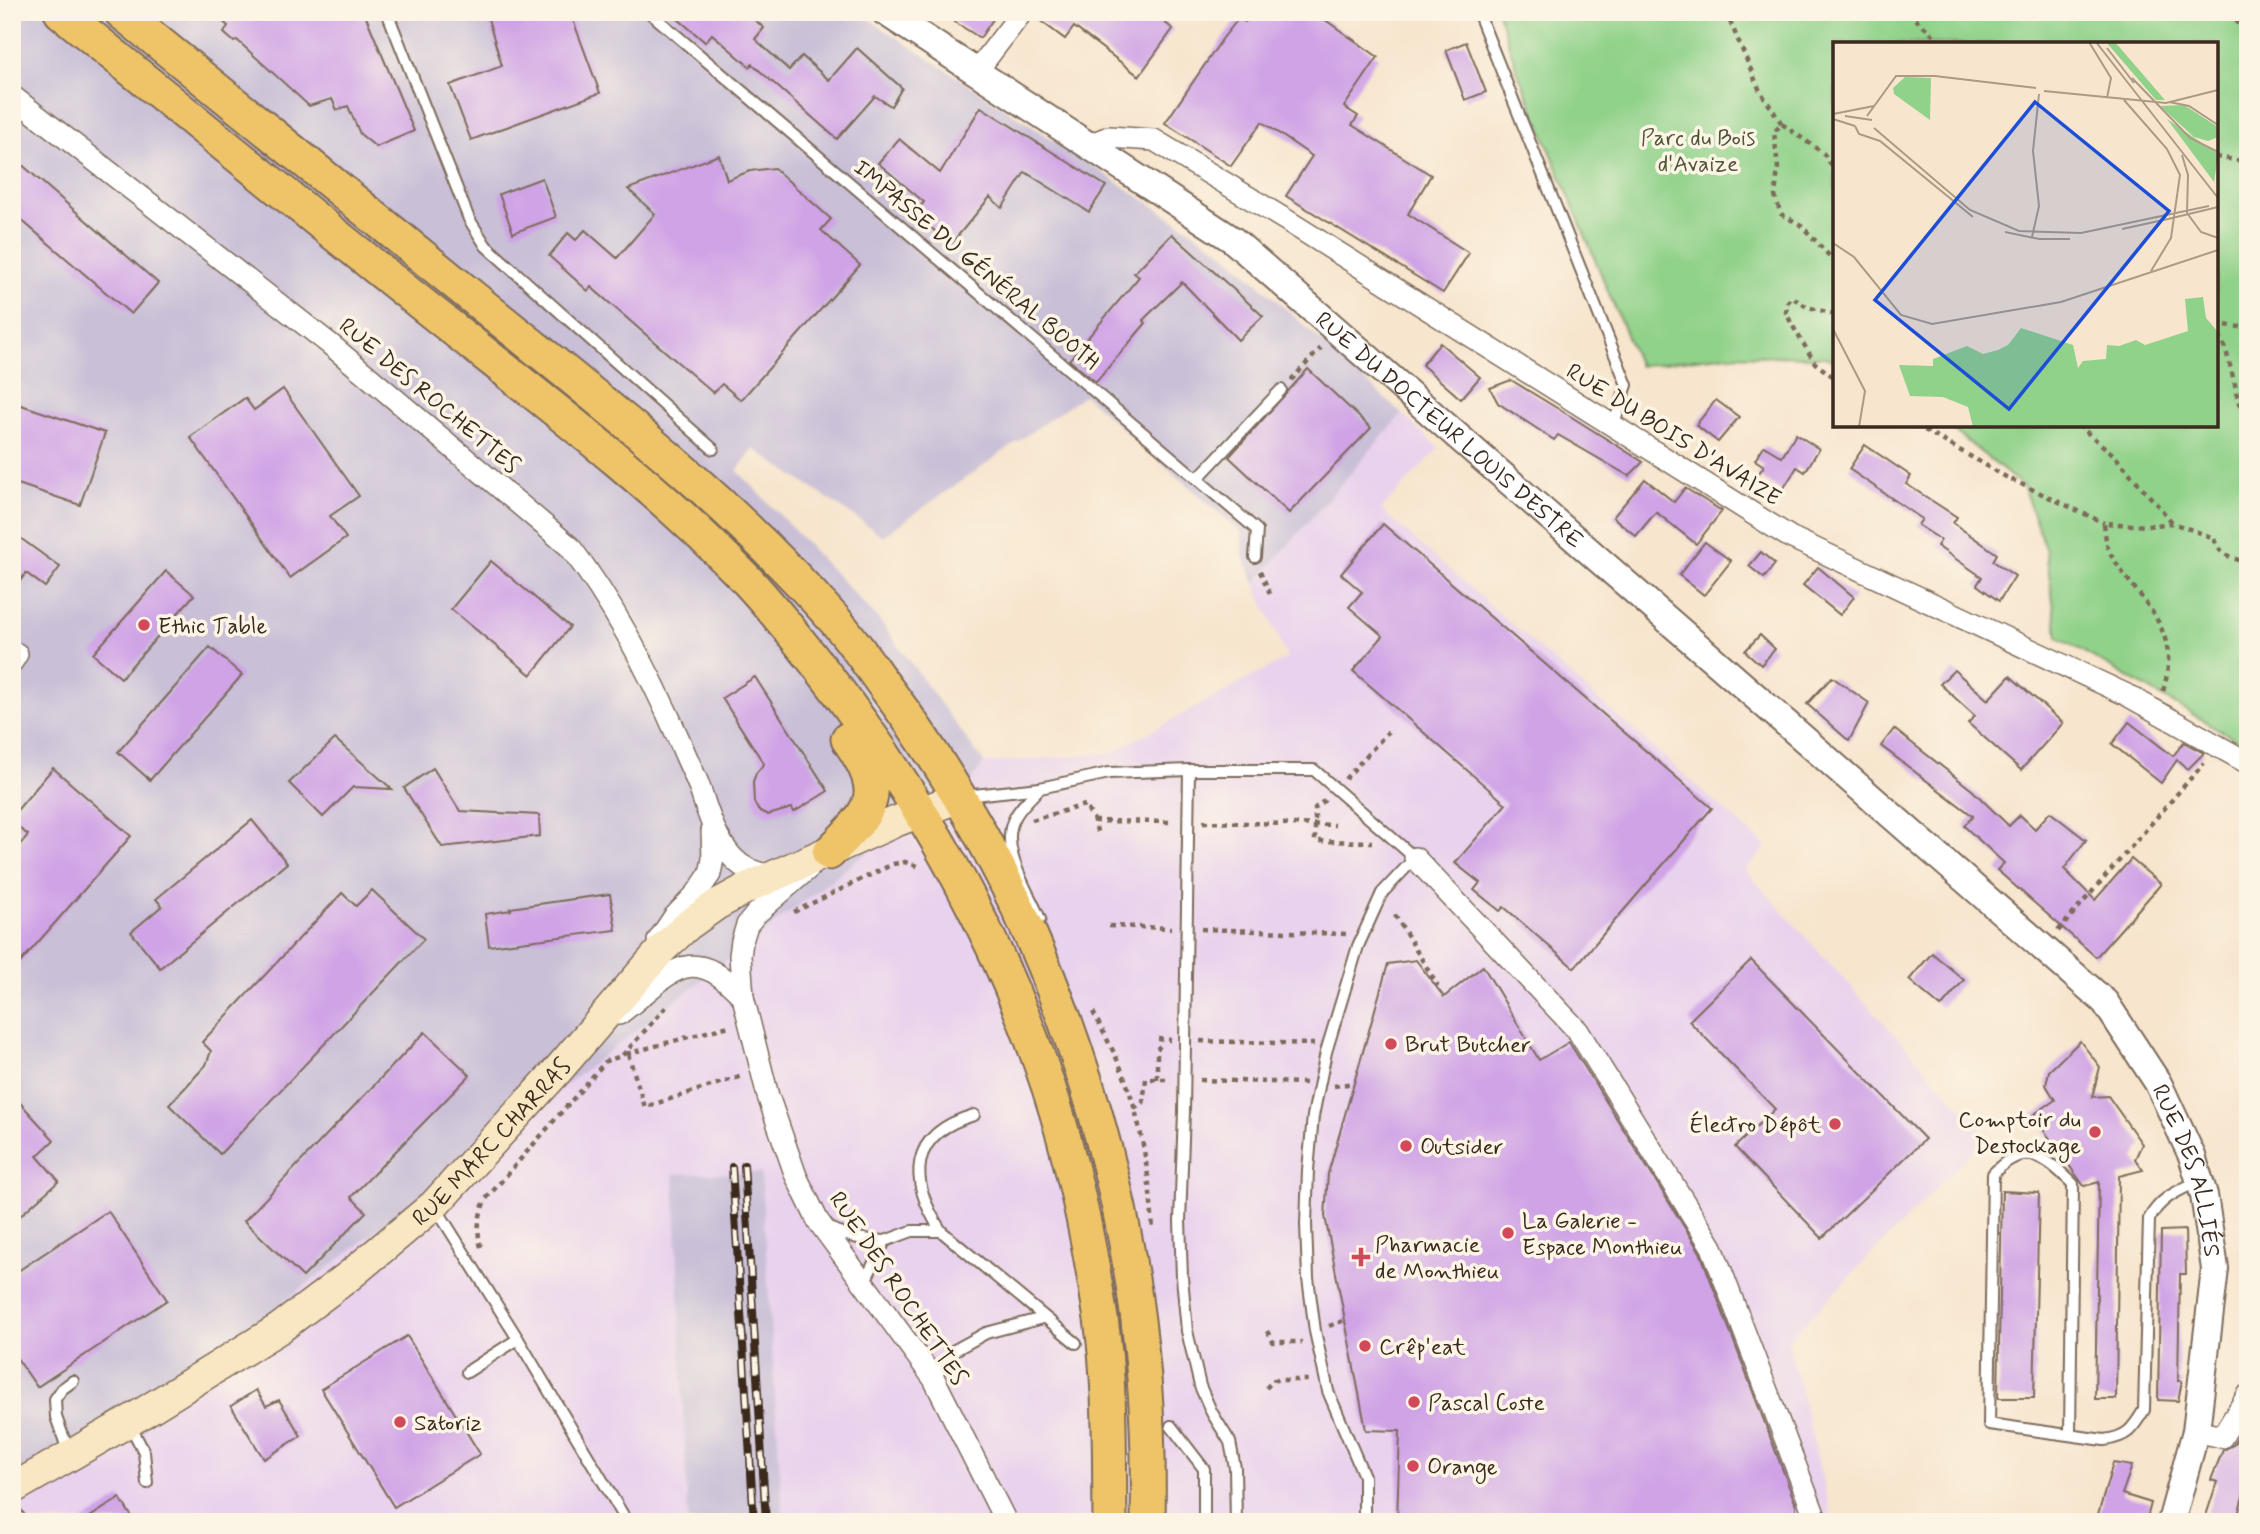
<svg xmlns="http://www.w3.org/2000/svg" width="2260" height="1534" font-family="Mynerve,sans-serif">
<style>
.built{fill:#e9d2ed}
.industrial{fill:#c9bfd7}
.green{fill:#91d28a;stroke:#667e54;stroke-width:2}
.building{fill:#cfa3e6}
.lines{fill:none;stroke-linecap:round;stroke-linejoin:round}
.service-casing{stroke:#7d6b5b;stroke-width:14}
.minor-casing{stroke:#7d6b5b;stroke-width:24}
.tertiary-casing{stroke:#7d6b5b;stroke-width:30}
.secondary-casing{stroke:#7d6b5b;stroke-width:33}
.primary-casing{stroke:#7d6b5b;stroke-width:37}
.path{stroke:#7d6b5b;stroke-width:4.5;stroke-dasharray:5 5;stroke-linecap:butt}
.service{stroke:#fff;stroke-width:10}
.minor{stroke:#fff;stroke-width:21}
.tertiary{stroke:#fff;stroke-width:26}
.secondary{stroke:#f9e7c3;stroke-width:30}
.primary{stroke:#efc469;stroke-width:33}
.rail-casing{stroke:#3b2a1e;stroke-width:8}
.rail{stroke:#fcf5e5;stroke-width:5;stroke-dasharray:16;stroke-linecap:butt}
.poi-dot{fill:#d1495b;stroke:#fcf5e5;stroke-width:2.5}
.labels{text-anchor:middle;stroke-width:7;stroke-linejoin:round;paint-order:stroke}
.park-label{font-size:23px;fill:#505439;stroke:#fcf5e5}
.street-label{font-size:23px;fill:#3b2a1e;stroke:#fcf5e5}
.poi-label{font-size:23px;fill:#3b2a1e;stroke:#fcf5e5;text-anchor:start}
.inset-road{fill:none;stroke:#ac9a87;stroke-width:2}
.view{fill:#1d4ed8;fill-opacity:0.15;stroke:#1d4ed8;stroke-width:3.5}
.inset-edge{fill:none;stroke:#3b2a1e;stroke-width:3.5}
</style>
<rect width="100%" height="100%" fill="#fcf5e5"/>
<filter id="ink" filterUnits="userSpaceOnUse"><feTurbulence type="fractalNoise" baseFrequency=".0143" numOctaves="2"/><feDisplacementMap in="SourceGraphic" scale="14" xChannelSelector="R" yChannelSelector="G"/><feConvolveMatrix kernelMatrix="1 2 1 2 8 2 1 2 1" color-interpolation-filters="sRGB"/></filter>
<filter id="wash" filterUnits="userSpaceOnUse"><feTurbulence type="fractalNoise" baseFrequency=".00686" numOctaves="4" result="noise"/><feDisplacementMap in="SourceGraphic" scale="28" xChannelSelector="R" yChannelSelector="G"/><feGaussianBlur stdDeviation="1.57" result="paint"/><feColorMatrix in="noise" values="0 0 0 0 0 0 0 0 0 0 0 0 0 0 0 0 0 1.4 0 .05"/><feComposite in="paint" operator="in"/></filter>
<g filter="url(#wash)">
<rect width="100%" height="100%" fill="#f7e5cd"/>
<polygon class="built" points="1402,414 1439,448 1381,510 1767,847 1745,870 1987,1136 1788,1340 1833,1522 12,1522 12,1489 921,811 960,797 984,763 1111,753 1287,658 1255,583"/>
<g class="industrial">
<polygon points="12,12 858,12 1222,251 1402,414 1255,583 1242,553 1242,533 1084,395 883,536 754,449 737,470 880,621 984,763 960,797 921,811 128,1422 12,1489"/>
<polygon points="761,1173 783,1522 688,1522 674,1174"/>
</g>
<polygon class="green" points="1498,12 2248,12 2248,746 2058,637 2046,551 2023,486 1947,425 2216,425 2216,44 1835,44 1835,361 1826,357 1727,355 1639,366 1517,70"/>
<g id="blocks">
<g class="building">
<polygon points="212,12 364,12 414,131 376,147 360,134 348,106 337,110 332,99 309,106 237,40 234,42 224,33 228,26"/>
<polygon points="486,12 570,12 600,93 471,140 450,85 502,66"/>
<polygon points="670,12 746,12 764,28 755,39 789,70 802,56 829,80 857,48 902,88 891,106 875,96 837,139 752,64 750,67 712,34 705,42"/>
<polygon points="939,12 998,12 980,38"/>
<polygon points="1035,12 1151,12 1173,29 1139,76 1074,27 1065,39 1034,16"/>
<polygon points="1252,12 1314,12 1378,57 1344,107 1358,116 1352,125 1431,175 1408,214 1469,253 1443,293 1286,196 1312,156 1262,122 1231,166 1165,123 1223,38 1239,18 1245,22"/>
<polygon points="1466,42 1486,92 1465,100 1446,50"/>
<polygon points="981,107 1106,186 1089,212 1025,172 1002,208 990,197 951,244 914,214 924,202 878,163 899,139 940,173"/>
<polygon points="719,155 727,180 750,171 774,168 831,219 821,230 860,265 741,400 722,384 713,393 591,287 588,291 549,256 568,233 576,240 585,230 617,258 655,214 628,189"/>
<polygon points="12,156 158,283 131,314 12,212"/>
<polygon points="542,178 556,217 513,233 499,194"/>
<polygon points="1172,234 1263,316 1238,340 1182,282 1143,320 1146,323 1096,382 1069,360 1139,277 1134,273"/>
<polygon points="1440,343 1480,377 1461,399 1422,365"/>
<polygon points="1308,369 1371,428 1289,513 1229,457"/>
<polygon points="1511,380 1570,416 1643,462 1629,476 1558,435 1554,440 1498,403 1490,388"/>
<polygon points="283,389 359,496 330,516 346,538 290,578 190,437 245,398 254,410"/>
<polygon points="1716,400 1739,417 1718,442 1696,425"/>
<polygon points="12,402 105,433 80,505 12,482"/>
<polygon points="1796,434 1819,449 1805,472 1797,467 1782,491 1757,476 1764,466 1755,460 1764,446 1782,457"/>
<polygon points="1865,445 1911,476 1906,484 1957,517 1953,523 1997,554 1993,561 2015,576 1999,601 1977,585 1982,577 1937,546 1941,540 1918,525 1922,519 1849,469"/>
<polygon points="1645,479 1674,502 1685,488 1722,511 1696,544 1656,512 1636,536 1613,517"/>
<polygon points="1383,524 1712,808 1574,968 1504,907 1500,911 1474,890 1480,883 1455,863 1506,804 1353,671 1383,636 1349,607 1362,592 1341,574"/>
<polygon points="12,532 60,567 45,587 26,573 12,592"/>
<polygon points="1705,542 1731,561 1704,595 1679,575"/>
<polygon points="1761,552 1775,564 1764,578 1749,566"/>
<polygon points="491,561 570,627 531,675 451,609"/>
<polygon points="1818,567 1854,597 1840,615 1803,585"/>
<polygon points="166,571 194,595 121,678 93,654"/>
<polygon points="1760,635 1775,649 1761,665 1745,651"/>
<polygon points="210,647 242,675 150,780 118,752"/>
<polygon points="1954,670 1988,700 2010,676 2063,723 2021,770 1968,723 1975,716 1940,684"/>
<polygon points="755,677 828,791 794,812 792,808 768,815 758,810 754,802 753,782 756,773 764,764 722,698"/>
<polygon points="1832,677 1869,703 1849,741 1807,704"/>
<polygon points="2129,722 2173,756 2184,742 2204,753 2188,769 2177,760 2161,783 2112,744"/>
<polygon points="1894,729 1972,790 2009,826 2020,815 2035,829 2050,812 2086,840 2064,869 2095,900 2131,859 2161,884 2096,957 1997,870 2004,863 1964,826 1973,816 1881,746"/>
<polygon points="335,739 392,789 353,787 323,817 289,783"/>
<polygon points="53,768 131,836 12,972 12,854 28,835 12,822 12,816"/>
<polygon points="433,768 460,811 539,815 540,836 442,847 404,788"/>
<polygon points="252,820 287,863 160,968 131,932 162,906 156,899"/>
<polygon points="372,890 424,939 220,1154 169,1105 206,1065 211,1051 202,1042 342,893 356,906"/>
<polygon points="610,894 616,930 489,946 485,914 511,910 510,908"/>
<polygon points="1932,953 1964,980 1941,1007 1909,980"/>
<polygon points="1416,960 1444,997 1483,966 1539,1060 1569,1042 1700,1252 1796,1505 1796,1522 1397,1522 1400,1431 1366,1430 1325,1216 1328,1174 1388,964"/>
<polygon points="1751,960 1925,1139 1822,1238 1735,1147 1775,1109 1689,1021"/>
<polygon points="425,1032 470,1075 351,1197 366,1212 303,1277 244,1221"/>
<polygon points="2080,1041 2100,1067 2092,1097 2108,1096 2142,1144 2135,1159 2143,1170 2119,1176 2116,1399 2095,1399 2099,1182 2084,1186 2033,1115 2055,1100 2046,1085 2049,1071"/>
<polygon points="12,1094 54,1140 37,1156 59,1181 12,1223"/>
<polygon points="2002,1191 2039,1193 2034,1398 1998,1398"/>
<polygon points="108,1211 167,1300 37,1387 12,1351 12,1275"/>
<polygon points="2185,1230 2186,1274 2180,1274 2178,1381 2182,1381 2178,1401 2158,1400 2161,1231"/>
<polygon points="407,1336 480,1454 394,1507 321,1389"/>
<polygon points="256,1390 266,1406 279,1400 301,1436 264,1459 231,1406"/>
<polygon points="2248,1420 2248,1478 2236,1522 2204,1522 2217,1482 2211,1480 2223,1450 2233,1445"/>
<polygon points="2113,1463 2132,1466 2122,1494 2151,1503 2146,1522 2096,1522"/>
<polygon points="120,1498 135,1522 82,1522"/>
</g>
</g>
</g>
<g filter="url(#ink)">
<use href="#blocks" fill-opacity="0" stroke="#7d6b5b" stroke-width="2"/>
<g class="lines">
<defs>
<g id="service">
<polyline points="387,12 469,219 486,246 713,449"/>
<polyline points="649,12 1257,530 1255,557"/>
<polyline points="1478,12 1627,385 1613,426"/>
<polyline points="1197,479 1281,390"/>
<polyline points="1189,770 1184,1112 1180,1221 1182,1277 1187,1331 1200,1386 1212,1413 1230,1442 1235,1468 1236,1522"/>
<path d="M1040,788C1031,797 1021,806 1015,817C998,847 1028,890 1040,919"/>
<polyline points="964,796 1040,788 1109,773 1189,770 1314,770 1415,858 1382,893 1358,946 1326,1052 1313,1116 1308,1170 1306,1224 1308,1278 1315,1331 1328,1391 1364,1476 1364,1522"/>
<polyline points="436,1208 518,1339 623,1515"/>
<path d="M828,1227C847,1237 863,1240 885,1241"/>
<path d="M941,1231C908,1180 908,1134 974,1115"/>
<polyline points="864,1283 885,1241 912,1231 941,1231 1076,1343"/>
<polyline points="467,1372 518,1339"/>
<polyline points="934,1379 953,1351 986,1333 1043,1318"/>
<polyline points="129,1423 144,1452 147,1483"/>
<polyline points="1171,1426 1204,1469 1204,1522"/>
<path d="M2070,1435L2073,1184C2046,1157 2024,1139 1993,1174L1989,1424L2104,1440C2127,1437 2132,1430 2144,1410L2149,1219C2161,1197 2178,1191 2199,1181"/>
<polyline points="69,1453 56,1417 55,1399 62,1389 73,1381"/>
<polyline points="12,1507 22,1522"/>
</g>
<g id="minor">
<polyline points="977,71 1022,12"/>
<path d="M12,96L331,345L570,547C616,607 650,673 680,742C686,757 693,771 699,786C707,810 715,839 733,858C744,870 760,875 776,875"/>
<polyline points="1089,145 1109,137 1154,140 1286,220 1790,537 2127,695 2248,763"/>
<polyline points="12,662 17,654"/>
<polyline points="1415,858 1578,1031 1712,1247 1817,1522"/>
<polyline points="811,866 756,914 747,925 742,941 740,956 743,997 768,1096 796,1176 818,1221 934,1379 1006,1522"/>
<polyline points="658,941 674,917 697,893 710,874 713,859 712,831"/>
<path d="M619,1014C669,977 688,937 743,997"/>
<polyline points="2196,1431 2222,1437 2248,1395"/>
</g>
<g id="tertiary">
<path id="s1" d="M885,12L1233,240L2105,1002L2158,1083L2192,1156L2204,1195L2215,1269L2196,1431L2171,1522"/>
</g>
<g id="secondary">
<path id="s2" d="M12,1489L128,1422L280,1328L349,1276L434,1205L558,1070L662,949L688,925L716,905L749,887L897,821L960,797"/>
</g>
<g id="primary">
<path d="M61,12C186,114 311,216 437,316C541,399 647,478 740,573C769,602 795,637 821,669C914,788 991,922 1041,1065C1070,1146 1088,1233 1101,1319C1111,1386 1109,1454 1110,1522"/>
<path d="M121,12C248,115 375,218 502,321C617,414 733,505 831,616C853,639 870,667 889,692C1035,887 1124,1136 1144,1378C1148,1426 1149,1474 1148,1522"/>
<path d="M829,853C874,808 887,795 848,739"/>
</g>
</defs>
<use href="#service" class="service-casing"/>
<use href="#minor" class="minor-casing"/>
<use href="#tertiary" class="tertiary-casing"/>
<use href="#secondary" class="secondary-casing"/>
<use href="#primary" class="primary-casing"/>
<g class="path">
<polyline points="1726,12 1760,91 1782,124 1774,132 1778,168 1775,196 1781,214 1801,225 1835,262"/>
<polyline points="1908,12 1943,44"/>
<polyline points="2230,12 2248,37"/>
<polyline points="1782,124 1823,153 1835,170"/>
<polyline points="2216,157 2248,162"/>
<polyline points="1835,314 1807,307 1792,297 1787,303 1786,313 1794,328 1815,363 1835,378"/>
<polyline points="2216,324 2248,328"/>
<polyline points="2216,325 2227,354 2248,435"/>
<polyline points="1291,380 1321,348"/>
<polyline points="1916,425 2006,477 2104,523"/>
<polyline points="2078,425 2114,455 2172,522"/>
<polyline points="1260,571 1271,596"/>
<path d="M2163,691C2183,627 2140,603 2111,555C2106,546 2105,534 2104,523L2147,526L2173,523L2214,538C2218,556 2232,557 2248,563"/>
<polyline points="1345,779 1388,732"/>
<polyline points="1325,800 1315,808 1315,841 1372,842"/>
<polyline points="1032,820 1085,805 1093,818 1098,834"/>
<polyline points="1094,821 1173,822"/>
<polyline points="1203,822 1335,825"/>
<polyline points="794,912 893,864 905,862 920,867"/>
<polyline points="1395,915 1438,986"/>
<polyline points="1109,926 1171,928"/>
<polyline points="1201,929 1346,934"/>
<polyline points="2058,931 2204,763"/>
<path d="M1093,1012C1103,1032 1114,1051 1122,1071C1142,1121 1150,1178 1153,1231"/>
<polyline points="1158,1039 1171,1040"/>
<polyline points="1200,1041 1314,1044"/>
<polyline points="626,1054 729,1026"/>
<polyline points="628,1054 645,1107 742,1076"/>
<polyline points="1157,1079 1157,1049 1160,1046"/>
<polyline points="1200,1080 1307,1083"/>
<polyline points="1334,1086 1354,1083"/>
<polyline points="1134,1109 1143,1103 1146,1079 1170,1079"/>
<path d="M481,1247C476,1230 479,1216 485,1200L606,1061L622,1056L669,1004"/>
<polyline points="1329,1326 1345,1320"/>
<polyline points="1267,1331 1273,1342 1302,1342"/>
<polyline points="1266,1388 1274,1380 1311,1380"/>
</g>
<use href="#service" class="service"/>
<use href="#minor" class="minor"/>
<use href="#tertiary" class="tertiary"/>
<use href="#secondary" class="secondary"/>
<use href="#primary" class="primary"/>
<defs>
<g id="rail">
<polyline points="744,1165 766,1522"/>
<polyline points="732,1167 754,1522"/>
</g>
</defs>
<use href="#rail" class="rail-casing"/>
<use href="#rail" class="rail"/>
</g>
</g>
<g class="poi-dot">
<circle cx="144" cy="625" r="7"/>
<circle cx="1391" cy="1044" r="7"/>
<circle cx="1835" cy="1124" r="7"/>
<circle cx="2095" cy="1132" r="7"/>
<circle cx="1406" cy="1146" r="7"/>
<circle cx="1508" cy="1233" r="7"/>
<path d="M1357.5 1246.5h7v7h7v7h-7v7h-7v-7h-7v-7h7z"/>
<circle cx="1365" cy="1346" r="7"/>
<circle cx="1414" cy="1402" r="7"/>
<circle cx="400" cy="1422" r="7"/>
<circle cx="1413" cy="1466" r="7"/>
</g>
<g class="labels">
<g class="park-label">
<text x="1698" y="145">Parc du Bois<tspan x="1698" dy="26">d'Avaize</tspan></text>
</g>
<g class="street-label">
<text transform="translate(977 264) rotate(40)" y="8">IMPASSE DU GÉNÉRAL BOOTH</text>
<text transform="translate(430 395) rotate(40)" y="8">RUE DES ROCHETTES</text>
<text dy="8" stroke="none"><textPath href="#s1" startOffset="704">RUE DU DOCTEUR LOUIS DESTRE</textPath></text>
<text transform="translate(1674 434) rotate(32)" y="8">RUE DU BOIS D'AVAIZE</text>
<text dy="8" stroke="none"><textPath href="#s2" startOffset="595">RUE MARC CHARRAS</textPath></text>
<text dy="8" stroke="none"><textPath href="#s1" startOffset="1764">RUE DES ALLIÉS</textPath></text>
<text transform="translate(899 1288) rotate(56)" y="8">RUE DES ROCHETTES</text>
</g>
<g class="poi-label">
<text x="158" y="633">Ethic Table</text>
<text x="1405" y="1052">Brut Butcher</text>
<text x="2081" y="1127" text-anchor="end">Comptoir du<tspan x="2081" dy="26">Destockage</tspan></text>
<text x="1821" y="1132" text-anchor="end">Électro Dépôt</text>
<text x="1420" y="1154">Outsider</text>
<text x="1522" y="1228">La Galerie -<tspan x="1522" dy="26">Espace Monthieu</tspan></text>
<text x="1375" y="1252">Pharmacie<tspan x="1375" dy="26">de Monthieu</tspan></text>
<text x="1379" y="1354">Crêp'eat</text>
<text x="1428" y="1410">Pascal Coste</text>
<text x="414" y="1430">Satoriz</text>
<text x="1427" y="1474">Orange</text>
</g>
</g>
<g transform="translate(1833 42)">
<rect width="385" height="385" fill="#f7e5cd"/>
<path d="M273,0H282L332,58H323ZM72,35L98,36L97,78L61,52L60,46ZM351,63L385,85V95L375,99L361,95L327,64ZM334,77L385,112L381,141V140ZM370,255L373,276L385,290V385H140L135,365L110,355L77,354L66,323L100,324V317L134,304L150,312L165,308L175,303L188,286L240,303L245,326L250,319L273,317L274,303L286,304L303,298L312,303L355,289L352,257Z" fill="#91d28a"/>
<path class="inset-road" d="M256,0L278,36L274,56M263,0L385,156M274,6L301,41M299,36L357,96L385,110M211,49L333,61L385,48M291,58L334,107L347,133L338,196L318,229M336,60L356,64L385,83M0,72L41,64M12,74L39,78M34,74L63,34H102L203,46M0,77L22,84M22,84L26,92L47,99L140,175M41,86L137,168L186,189L248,191L376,164M349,113L355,133L354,171L368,190L385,196M335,177L385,165M289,187L335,177M172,190L206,197H237M199,195L206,164L200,109L206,52M0,201L21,215L68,273L99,282L228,260L385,208M0,287L32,349L26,385"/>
<path class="view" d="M202,60L336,169L176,367L42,258Z"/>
<rect width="385" height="385" class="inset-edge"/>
</g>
<rect width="2260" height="1534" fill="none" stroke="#fcf5e5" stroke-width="42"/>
</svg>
